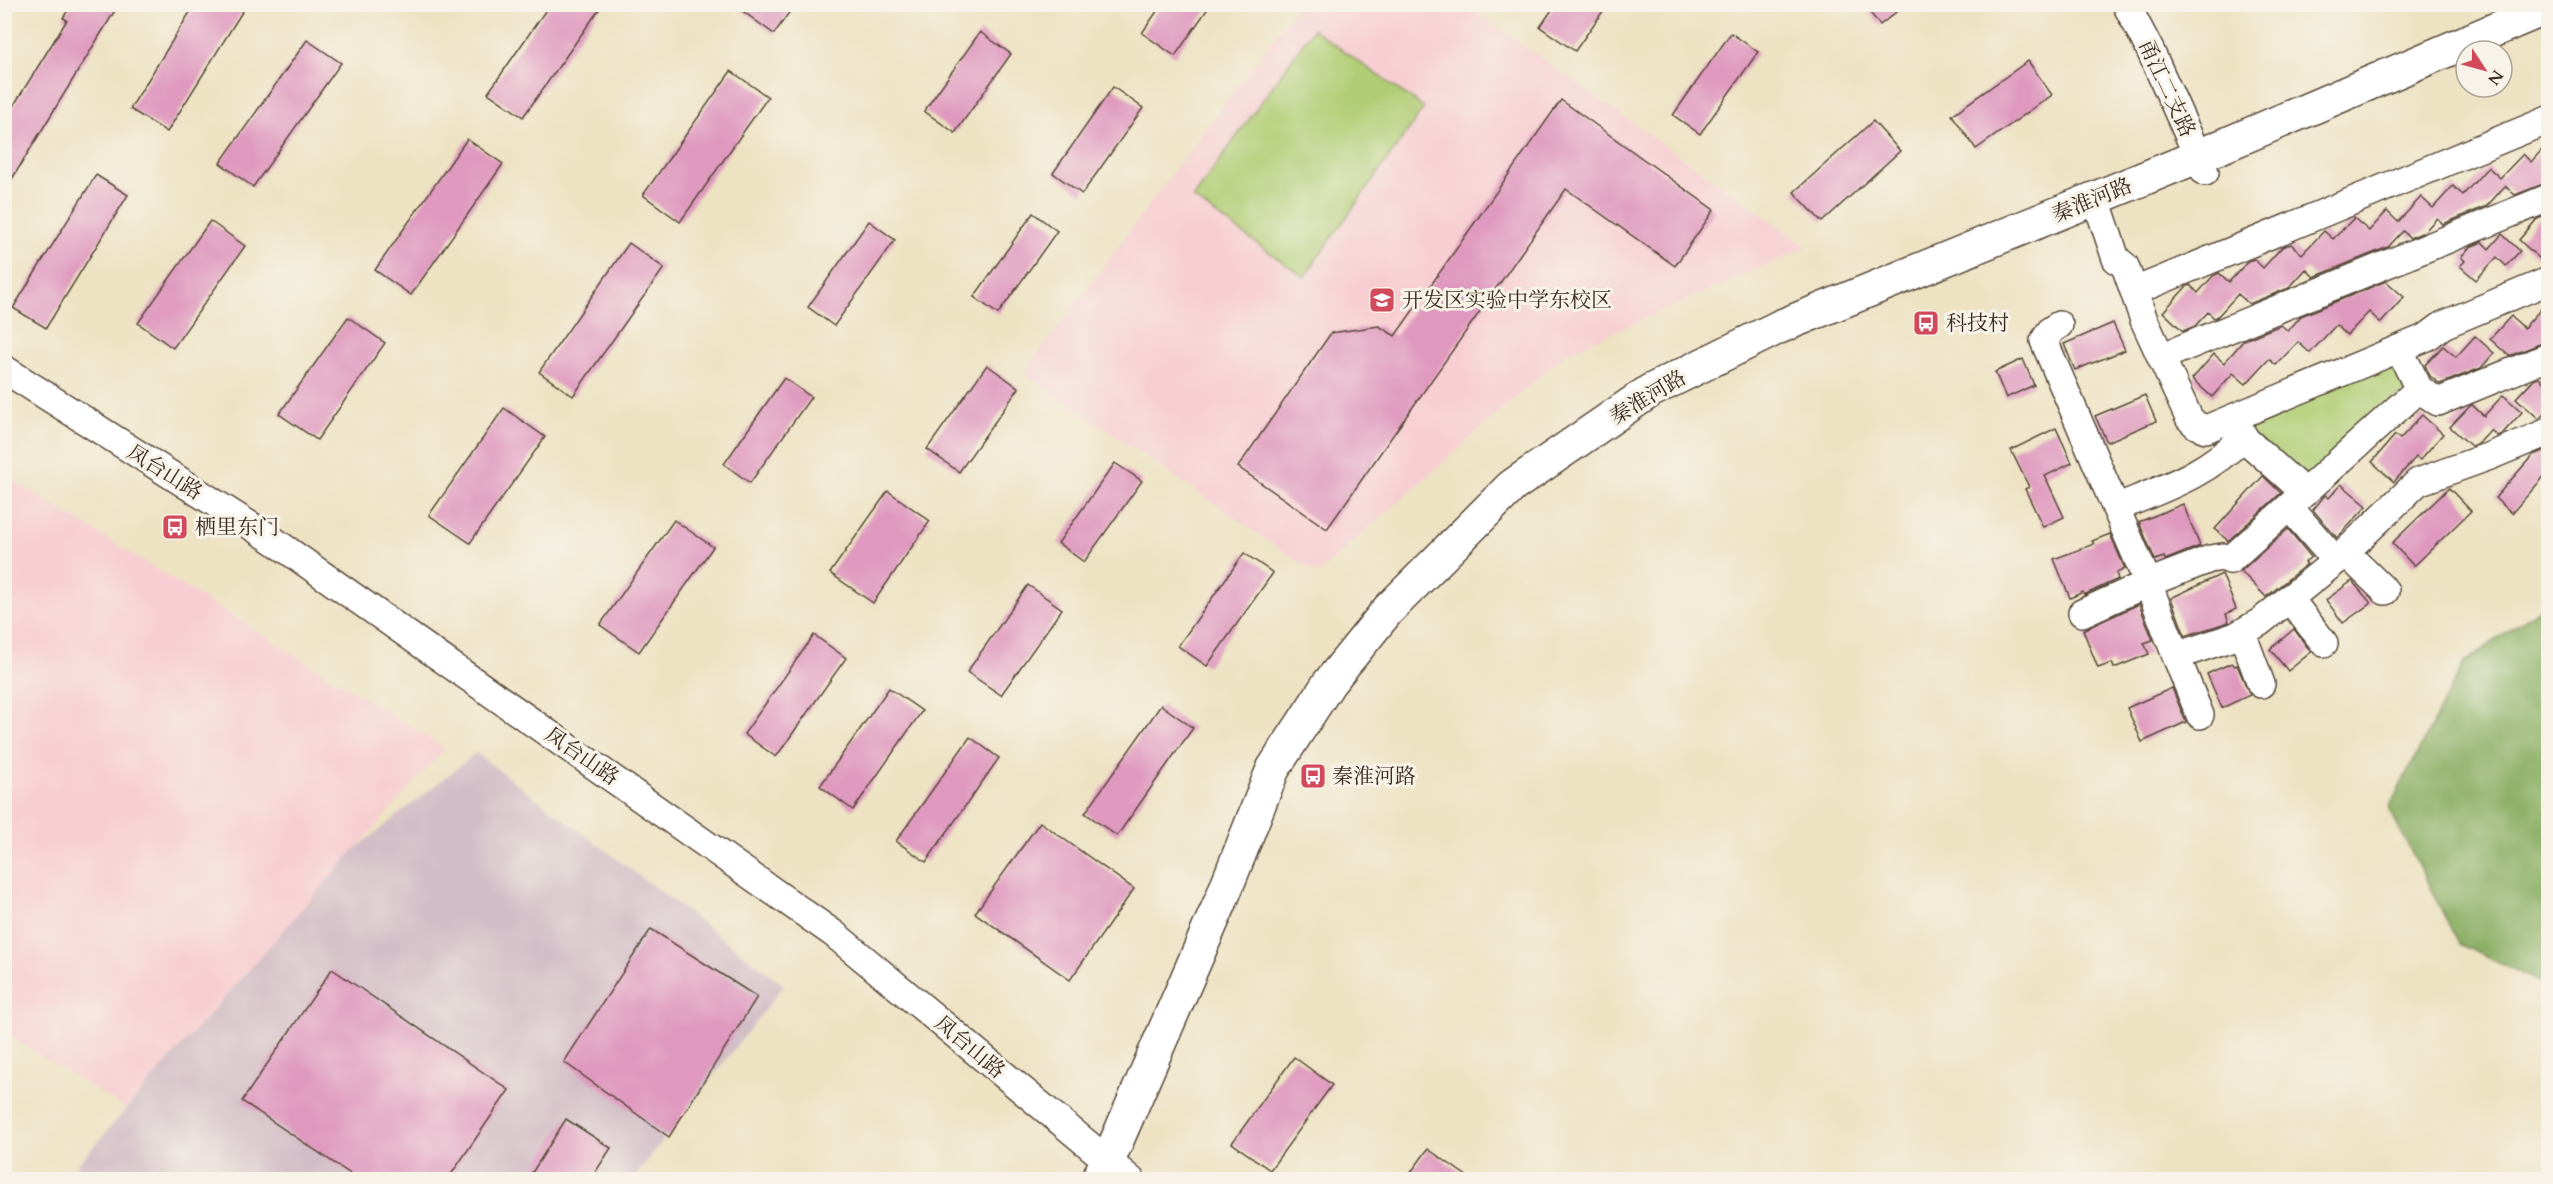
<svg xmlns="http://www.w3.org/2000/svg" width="2553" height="1184" font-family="Cardo,'Noto Serif SC',serif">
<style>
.built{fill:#f7cfd2}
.industrial{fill:#d2bdc6}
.green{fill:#b0cd74;stroke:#767c49;stroke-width:1.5}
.forest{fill:#8cb066;stroke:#646d42;stroke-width:1.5}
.building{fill:#df99be}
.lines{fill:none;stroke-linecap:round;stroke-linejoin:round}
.minor-casing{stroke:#564637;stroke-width:30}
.major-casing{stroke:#564637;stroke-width:36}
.minor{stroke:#fff;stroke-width:27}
.major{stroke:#fff;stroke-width:33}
.labels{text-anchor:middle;stroke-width:6;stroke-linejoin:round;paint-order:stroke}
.street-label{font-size:21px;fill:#3b2a1e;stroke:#f7f3e8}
.poi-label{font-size:21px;fill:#3b2a1e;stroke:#f7f3e8;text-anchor:start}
</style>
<rect width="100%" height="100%" fill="#f7f3e8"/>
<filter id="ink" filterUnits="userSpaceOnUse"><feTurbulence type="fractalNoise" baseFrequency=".0167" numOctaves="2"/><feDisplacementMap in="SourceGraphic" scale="12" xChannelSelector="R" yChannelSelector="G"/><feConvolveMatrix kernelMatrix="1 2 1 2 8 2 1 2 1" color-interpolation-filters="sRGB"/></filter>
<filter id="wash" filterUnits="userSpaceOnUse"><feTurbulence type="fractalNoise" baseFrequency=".008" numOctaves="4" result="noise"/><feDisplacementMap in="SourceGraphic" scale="24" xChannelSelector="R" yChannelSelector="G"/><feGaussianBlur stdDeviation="1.35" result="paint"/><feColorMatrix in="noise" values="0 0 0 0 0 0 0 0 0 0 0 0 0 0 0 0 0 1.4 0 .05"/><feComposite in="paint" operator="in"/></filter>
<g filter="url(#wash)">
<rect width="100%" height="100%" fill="#ede2c2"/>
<g class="built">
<polygon points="1298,5 1466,5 1808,247 1566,353 1317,574 1024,373"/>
<polygon points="4,475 445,748 126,1109 5,1033"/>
</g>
<polygon class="industrial" points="476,753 784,985 633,1179 64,1180 354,850"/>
<g class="green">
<polygon points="1313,29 1424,108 1304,277 1193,198"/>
<polygon points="2392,362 2403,381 2403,392 2310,479 2250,435 2248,419"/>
</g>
<polygon class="forest" points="2548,603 2548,986 2459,944 2389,808 2464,663"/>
<g id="blocks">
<g class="building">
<polygon points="72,4 119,4 4,192 4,121 67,20 63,18"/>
<polygon points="195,4 247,4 167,132 130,109"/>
<polygon points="550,4 603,4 523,117 488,93"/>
<polygon points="733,4 795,4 774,34"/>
<polygon points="1162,4 1211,4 1175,56 1142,33"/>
<polygon points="1556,4 1608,4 1575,51 1540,27"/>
<polygon points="1863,4 1906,4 1880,25"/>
<polygon points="980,32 1011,54 955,133 924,111"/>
<polygon points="1731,33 1758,52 1700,134 1673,115"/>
<polygon points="307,40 341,63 253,187 220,163"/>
<polygon points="2028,61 2052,95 1976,149 1952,115"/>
<polygon points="731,71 768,97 680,222 643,195"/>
<polygon points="1113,87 1143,108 1082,194 1053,173"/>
<polygon points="1561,100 1714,210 1675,266 1566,189 1327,529 1238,467 1331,333 1379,326 1395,336"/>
<polygon points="1873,121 1900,151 1822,222 1794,192"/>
<polygon points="467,139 503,164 411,295 375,270"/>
<polygon points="2548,143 2548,180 2546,183 2515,195 2505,186 2487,206 2443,224 2437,218 2424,232 2410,238 2403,231 2388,247 2314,277 2306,269 2289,288 2249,304 2238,294 2217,317 2214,318 2208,312 2195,326 2183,331 2163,312 2186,287 2190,285 2198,293 2213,276 2219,273 2229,282 2248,261 2254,259 2263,268 2282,247 2291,244 2302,254 2324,231 2333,239 2354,218 2369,231 2387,211 2398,222 2421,197 2433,208 2453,186 2463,195 2488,167 2500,178 2523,154 2531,162"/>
<polygon points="96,175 128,195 46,328 13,308"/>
<polygon points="1033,213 1057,231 998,314 974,297"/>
<polygon points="2548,215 2548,247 2539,258 2519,240 2537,219"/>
<polygon points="210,221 245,246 173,348 138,323"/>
<polygon points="869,221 895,240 834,326 808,307"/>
<polygon points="2502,234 2520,251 2506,266 2497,257 2476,280 2460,266 2465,261 2461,257 2470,247 2482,242 2489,249"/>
<polygon points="629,243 664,268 573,396 539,372"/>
<polygon points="2386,281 2404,297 2381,323 2369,312 2347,335 2336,325 2310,353 2298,342 2276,365 2269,359 2246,384 2233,373 2212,397 2192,379 2214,354 2224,363 2244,340 2281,325 2288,331 2301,316"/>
<polygon points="2548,301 2548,339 2545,342 2509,356 2490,339 2511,316 2524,328"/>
<polygon points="348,317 385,343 317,440 279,414"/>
<polygon points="2113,323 2125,350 2075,370 2064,344"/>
<polygon points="2475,336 2494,353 2481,368 2440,384 2430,376 2425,365 2443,346 2456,357"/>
<polygon points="2023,359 2034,385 2006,398 1995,372"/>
<polygon points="987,365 1019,388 959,472 927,449"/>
<polygon points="784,378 811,397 750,483 724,464"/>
<polygon points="2539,378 2548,386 2548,410 2539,419 2516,398 2533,380"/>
<polygon points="2145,395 2156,421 2107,442 2095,416"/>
<polygon points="2503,395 2522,412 2502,434 2497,436 2491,430 2479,443 2471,446 2450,427 2470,406 2472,405 2484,416"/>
<polygon points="504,408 545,437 470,543 429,515"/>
<polygon points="2422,415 2443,434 2420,460 2416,457 2394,482 2372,462 2395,435 2400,439"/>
<polygon points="2056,428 2072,463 2045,476 2064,517 2043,527 2025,489 2029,487 2011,450"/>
<polygon points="2548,449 2548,472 2512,513 2495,498 2533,455"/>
<polygon points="1115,463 1142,481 1084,562 1058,543"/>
<polygon points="2263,476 2281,493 2228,541 2215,529"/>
<polygon points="2341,484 2367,506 2337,538 2313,510 2325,495 2329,498"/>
<polygon points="2449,488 2471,511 2414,566 2392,543"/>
<polygon points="888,491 930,521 873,603 830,573"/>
<polygon points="2183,504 2200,546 2165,560 2164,557 2155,560 2139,522"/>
<polygon points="674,520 713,547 639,652 600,625"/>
<polygon points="2288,529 2311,557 2305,562 2307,564 2266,597 2241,571"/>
<polygon points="2110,534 2125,569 2116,573 2118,579 2084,595 2083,592 2070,598 2054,559 2094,544 2092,541"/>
<polygon points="1244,553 1273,573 1207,666 1178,646"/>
<polygon points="2222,574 2236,609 2226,614 2229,622 2185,636 2171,598"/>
<polygon points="2352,581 2371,603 2343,623 2326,600"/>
<polygon points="1028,585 1062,609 1001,695 967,672"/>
<polygon points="2139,604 2153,640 2144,643 2149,654 2114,668 2112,663 2098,668 2083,630"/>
<polygon points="2294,629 2311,652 2288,671 2270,649"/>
<polygon points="814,635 846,658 776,757 744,734"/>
<polygon points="2232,663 2235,666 2237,665 2250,695 2222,708 2207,674"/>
<polygon points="889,688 922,711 853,810 820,786"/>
<polygon points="2172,688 2186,722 2142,742 2127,708"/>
<polygon points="1161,705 1193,728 1117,836 1085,813"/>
<polygon points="970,737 999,758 926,862 896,841"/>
<polygon points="1040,822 1134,889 1070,980 975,913"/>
<polygon points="651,929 757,997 669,1137 564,1062"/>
<polygon points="332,969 509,1090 448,1179 358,1179 242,1101"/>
<polygon points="1294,1057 1332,1085 1270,1170 1232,1143"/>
<polygon points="566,1119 611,1148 591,1179 528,1179"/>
<polygon points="1428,1149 1471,1179 1406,1179"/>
</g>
</g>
</g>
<g filter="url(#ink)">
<use href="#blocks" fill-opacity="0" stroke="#564637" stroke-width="1.5"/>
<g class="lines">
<defs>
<g id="minor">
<polyline points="2126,4 2150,50 2205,172"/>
<polyline points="2101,214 2116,259 2125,266 2144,320 2189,418 2196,425 2206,429 2427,337 2443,325 2548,281"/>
<polyline points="2135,291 2548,120"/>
<polyline points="2059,325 2051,330 2044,341 2148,583 2176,656 2236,636 2260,622 2336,561"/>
<polyline points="2399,349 2419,389 2438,402 2548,357"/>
<polyline points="2161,357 2548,198"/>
<polyline points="4,369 270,538 834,934 1131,1180"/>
<polyline points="2236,423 2246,440 2304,492"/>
<path d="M2116,508C2164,488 2206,475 2243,437"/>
<polyline points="2290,508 2336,561 2418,482 2490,456 2548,432"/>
<polyline points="2346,553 2385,591"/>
<polyline points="2289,598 2324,643"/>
<polyline points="2082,613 2148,583 2210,559 2223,557 2230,560 2419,389"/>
<polyline points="2242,633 2261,684"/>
<polyline points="2176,656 2200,715"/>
</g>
<polyline id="major" points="1097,1180 1108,1161 1220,903 1273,769 1329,683 1388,610 1512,486 1650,391 1779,327 2199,156 2548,7"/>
</defs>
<use href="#minor" class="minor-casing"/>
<use href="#major" class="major-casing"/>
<use href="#minor" class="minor"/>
<use href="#major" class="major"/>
</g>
</g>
<defs>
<symbol id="school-square" viewBox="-11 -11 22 22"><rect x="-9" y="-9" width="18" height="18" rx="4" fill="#d1495b" stroke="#f7f3e8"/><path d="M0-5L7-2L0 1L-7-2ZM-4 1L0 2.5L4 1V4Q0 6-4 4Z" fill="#fff"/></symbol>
<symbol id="bus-square" viewBox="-11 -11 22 22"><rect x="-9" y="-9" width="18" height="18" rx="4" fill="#d1495b" stroke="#f7f3e8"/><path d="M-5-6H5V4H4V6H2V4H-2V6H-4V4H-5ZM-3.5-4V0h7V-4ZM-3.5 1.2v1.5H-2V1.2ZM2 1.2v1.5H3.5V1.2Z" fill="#fff"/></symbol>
</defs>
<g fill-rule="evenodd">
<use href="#school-square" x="1367" y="285" width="30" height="30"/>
<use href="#bus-square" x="1911" y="308" width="30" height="30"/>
<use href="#bus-square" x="160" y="512" width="30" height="30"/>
<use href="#bus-square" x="1298" y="761" width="30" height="30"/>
</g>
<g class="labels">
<g class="street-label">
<text transform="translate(2167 88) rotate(65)" y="7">甬江二支路</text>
<text transform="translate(2092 200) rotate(-22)" y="7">秦淮河路</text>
<text transform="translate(1648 397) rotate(-31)" y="7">秦淮河路</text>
<text transform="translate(165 472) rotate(32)" y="7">凤台山路</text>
<text transform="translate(582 756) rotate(35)" y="7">凤台山路</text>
<text transform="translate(970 1047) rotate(40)" y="7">凤台山路</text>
</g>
<g class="poi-label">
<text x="1402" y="307">开发区实验中学东校区</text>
<text x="1946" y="330">科技村</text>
<text x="195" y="534">栖里东门</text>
<text x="1332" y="783">秦淮河路</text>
</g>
</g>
<rect width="2553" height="1184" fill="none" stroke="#f7f3e8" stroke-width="24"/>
<g transform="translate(2484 69) rotate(126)"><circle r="28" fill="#f7f3e8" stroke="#aca397" stroke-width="1.5"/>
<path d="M0-4.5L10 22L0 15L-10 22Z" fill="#d1495b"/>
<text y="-9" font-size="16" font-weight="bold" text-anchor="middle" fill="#3b2a1e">N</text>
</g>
</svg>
